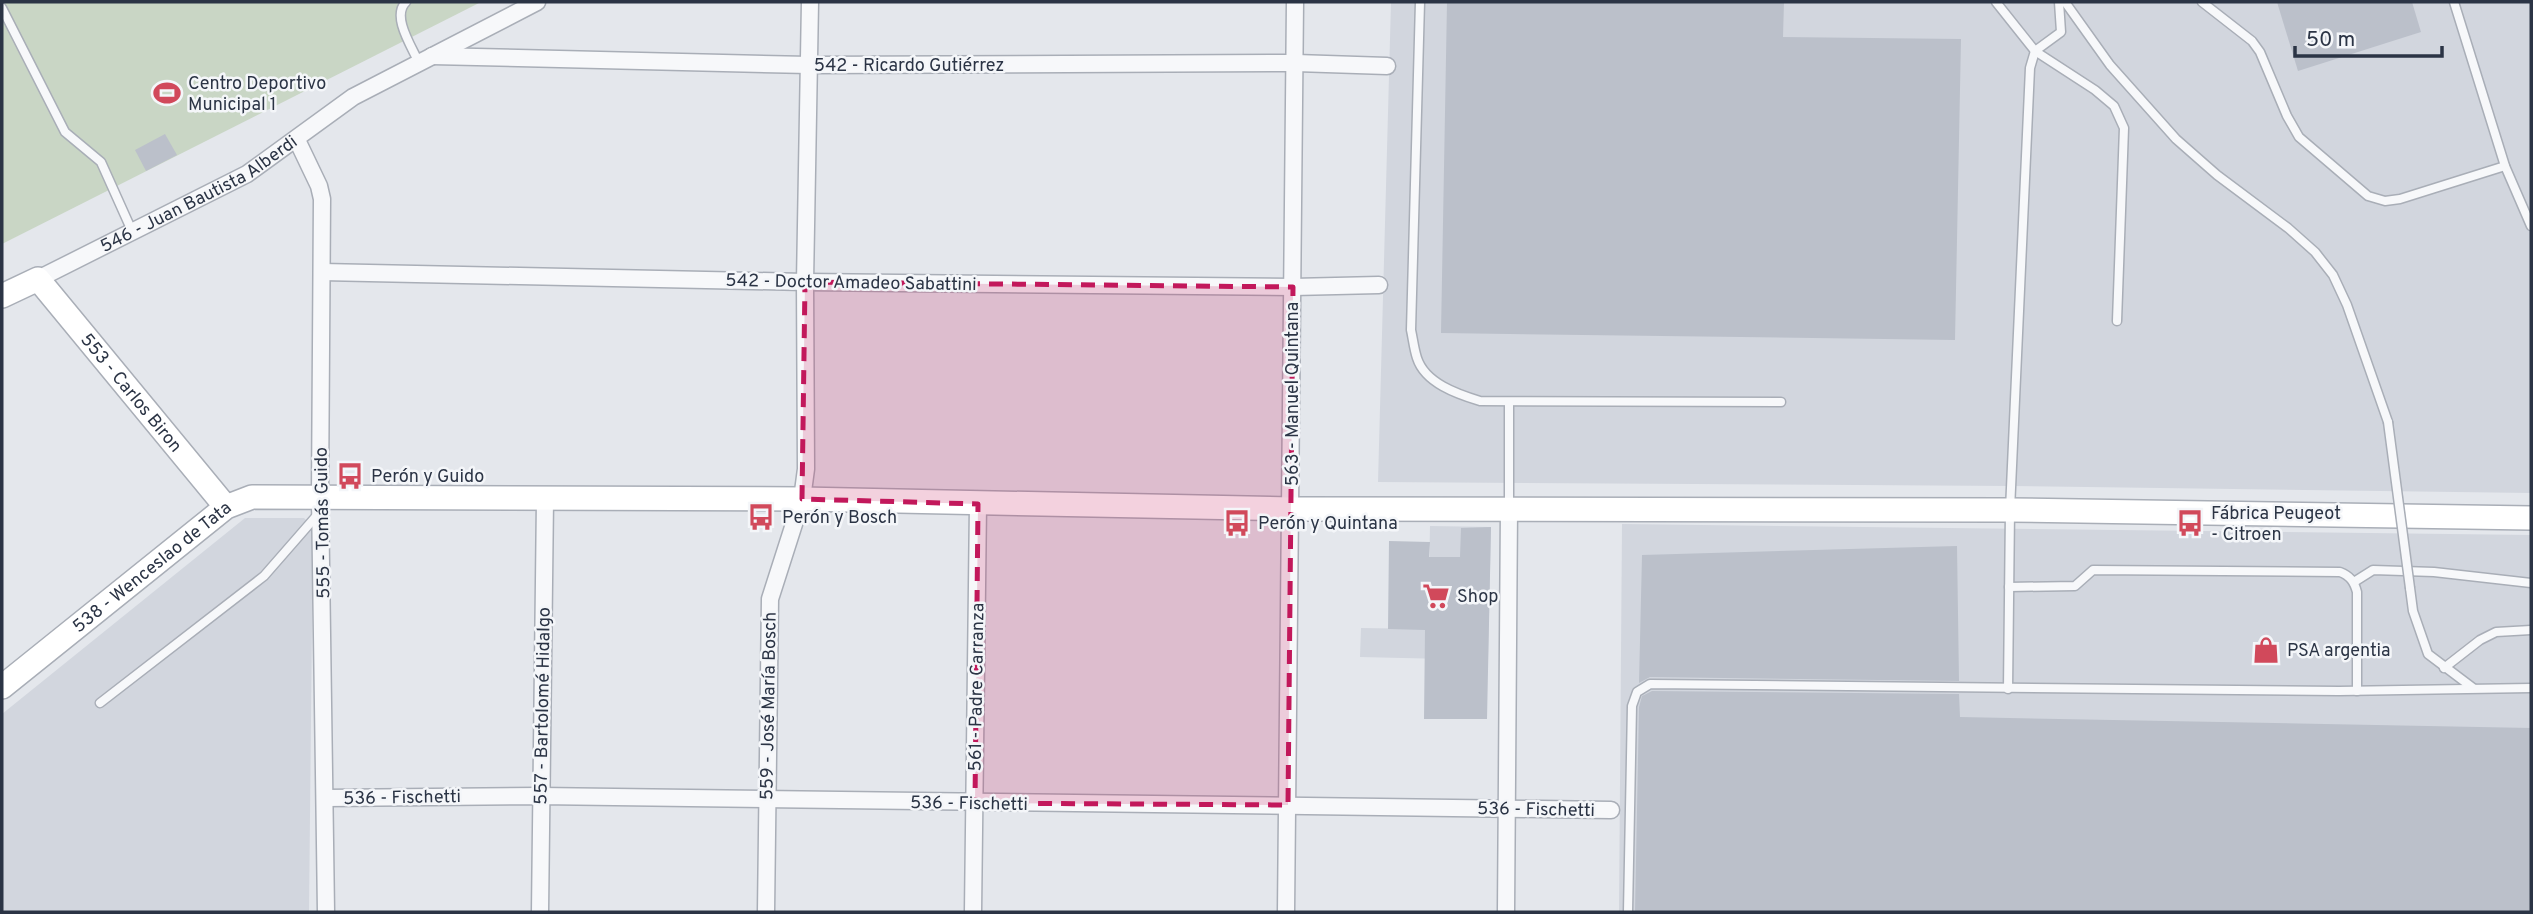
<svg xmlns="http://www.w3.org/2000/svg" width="2533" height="914" font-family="Overpass,sans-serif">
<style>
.built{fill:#d2d6de}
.green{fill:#c9d6c5}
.building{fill:#bbc0ca}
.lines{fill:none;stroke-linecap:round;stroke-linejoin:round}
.lane-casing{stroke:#a9aeb7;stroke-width:11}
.street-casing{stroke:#a9aeb7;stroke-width:19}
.secondary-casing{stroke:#a9aeb7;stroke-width:26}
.lane{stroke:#f7f8fa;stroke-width:8}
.street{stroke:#f7f8fa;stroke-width:16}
.secondary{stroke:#fff;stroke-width:23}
.lane-bridge-casing{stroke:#a9aeb7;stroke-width:11;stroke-linecap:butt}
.lane-bridge{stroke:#f7f8fa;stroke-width:8}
.marked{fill:#c2185b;fill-opacity:0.2;stroke:#c2185b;stroke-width:5;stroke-dasharray:14 9;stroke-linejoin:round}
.labels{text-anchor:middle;stroke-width:5;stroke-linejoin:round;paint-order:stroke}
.street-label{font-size:18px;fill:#2b3445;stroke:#f4f6f9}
.poi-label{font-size:18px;fill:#2b3445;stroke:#f4f6f9;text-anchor:start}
</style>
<rect width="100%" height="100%" fill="#e4e7ec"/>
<g class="built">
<polygon points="1391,2 2531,2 2531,493 2012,486 1378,482"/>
<polygon points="245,518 304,518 313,527 309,912 2,912 2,714"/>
<polygon points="1622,524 2531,535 2531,912 1619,912"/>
<polygon points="1430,526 1491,527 1488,660 1360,657 1361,628 1428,629"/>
</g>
<polygon class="green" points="2,2 481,2 2,244"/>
<g class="building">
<polygon points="1447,2 1784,2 1783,37 1961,39 1955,340 1441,333"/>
<polygon points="2277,2 2412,2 2421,32 2298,71"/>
<polygon points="165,134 177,155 146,171 135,150"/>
<polygon points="1491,527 1487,719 1424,719 1425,630 1388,629 1389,541 1430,542 1429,557 1460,557 1461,528"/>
<polygon points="1957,546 1959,681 1650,677 1639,683 1642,555"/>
<polygon points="1652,691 1959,694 1960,717 2531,728 2531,912 1635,912 1639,707 1642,696"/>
</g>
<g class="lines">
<defs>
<g id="lane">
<path d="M406,2C391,16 412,47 419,63"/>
<path d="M1420,2L1411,330C1413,339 1414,349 1417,358C1425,383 1457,394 1480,401L1781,402"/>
<polyline points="1996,2 2035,51 2095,90 2114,106 2124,128 2117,321"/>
<polyline points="2065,2 2110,65 2176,139 2217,175 2288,228 2315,252 2333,275 2347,305 2388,422"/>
<polyline points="2202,2 2252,41 2260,52 2287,116 2299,137 2368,196 2385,201 2400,199 2505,166"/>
<polyline points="2454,2 2505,166 2531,226"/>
<polyline points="2,8 65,132 101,162 132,231"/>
<polyline points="1509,402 1509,505"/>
<polyline points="2354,582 2373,570 2434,572 2531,583"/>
<path d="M2009,587L2075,586L2093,570L2340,572C2350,576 2354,581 2357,592V691"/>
<polyline points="2410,588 2413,611 2428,654 2473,688"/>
<polyline points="2444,668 2480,640 2496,632 2531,630"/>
<polyline points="2008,689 2010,510 2030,68 2035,51 2061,32 2059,2"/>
<polyline points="100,703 264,576 319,513"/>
<polyline points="1628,912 1632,706 1637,692 1650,684 2339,691 2531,688"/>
</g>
<g id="street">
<polyline points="432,56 809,65 1296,63 1387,66"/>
<polyline points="297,140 319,186 322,199 320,496 326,912"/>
<polyline points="322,272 805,282 1293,287 1379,285"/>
<path id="s1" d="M38,279L247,174L353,97L537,2"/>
<polyline points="326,798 540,796 1611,810"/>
<polyline points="540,912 545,499"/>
<polyline points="766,912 770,599 802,499 806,469 805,282 810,2"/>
<polyline points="973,912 978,504"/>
<polyline points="1286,912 1295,2"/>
<polyline points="1506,912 1509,508"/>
</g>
<g id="secondary">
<path id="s2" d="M2,296L38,279L226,507"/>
<path id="s3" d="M2,687L226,507L252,497L802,499L1291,509L2010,510L2531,518"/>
</g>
</defs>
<use href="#lane" class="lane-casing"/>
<use href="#street" class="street-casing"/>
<use href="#secondary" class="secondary-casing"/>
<use href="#lane" class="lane"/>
<use href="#street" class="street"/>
<use href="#secondary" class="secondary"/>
<defs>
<polyline id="lane-bridge" points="2388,422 2410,588"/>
</defs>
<use href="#lane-bridge" class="lane-bridge-casing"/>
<use href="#lane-bridge" class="lane-bridge"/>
</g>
<path class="marked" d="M805,282L1293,287L1288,805L975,803L978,504L802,499Z"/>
<defs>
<symbol id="stadium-bare" viewBox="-9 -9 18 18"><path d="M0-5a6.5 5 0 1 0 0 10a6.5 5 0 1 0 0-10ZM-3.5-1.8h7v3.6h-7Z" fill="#d1495b" stroke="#f4f6f9" stroke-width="2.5" paint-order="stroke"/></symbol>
<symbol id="bus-bare" viewBox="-9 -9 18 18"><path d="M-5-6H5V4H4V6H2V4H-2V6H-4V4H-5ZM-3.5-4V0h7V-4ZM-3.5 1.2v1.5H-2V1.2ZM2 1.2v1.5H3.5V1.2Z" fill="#d1495b" stroke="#f4f6f9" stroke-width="2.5" paint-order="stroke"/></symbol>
<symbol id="supermarket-bare" viewBox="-9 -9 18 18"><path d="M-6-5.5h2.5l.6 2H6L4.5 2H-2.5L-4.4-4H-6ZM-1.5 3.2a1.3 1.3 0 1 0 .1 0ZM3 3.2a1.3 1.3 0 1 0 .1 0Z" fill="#d1495b" stroke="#f4f6f9" stroke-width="2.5" paint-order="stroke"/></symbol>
<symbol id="shop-bare" viewBox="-9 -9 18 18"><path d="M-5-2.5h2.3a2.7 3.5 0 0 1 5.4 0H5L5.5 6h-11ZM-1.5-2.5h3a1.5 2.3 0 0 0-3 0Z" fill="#d1495b" stroke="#f4f6f9" stroke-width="2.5" paint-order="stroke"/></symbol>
</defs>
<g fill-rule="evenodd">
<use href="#stadium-bare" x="148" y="74" width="38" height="38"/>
<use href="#bus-bare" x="331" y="457" width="38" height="38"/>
<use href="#bus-bare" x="742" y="498" width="38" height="38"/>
<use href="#bus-bare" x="1218" y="504" width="38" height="38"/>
<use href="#bus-bare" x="2171" y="504" width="38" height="38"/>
<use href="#supermarket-bare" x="1417" y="577" width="38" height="38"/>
<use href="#shop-bare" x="2247" y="631" width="38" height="38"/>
</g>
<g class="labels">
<g class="street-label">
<text x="909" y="71">542 - Ricardo Gutiérrez</text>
<text dy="6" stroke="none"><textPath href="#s1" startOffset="182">546 - Juan Bautista Alberdi</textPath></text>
<text transform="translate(851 282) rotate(1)" y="6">542 - Doctor Amadeo Sabattini</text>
<text dy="6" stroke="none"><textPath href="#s2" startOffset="187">553 - Carlos Biron</textPath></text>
<text transform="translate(1292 394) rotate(-90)" y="6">563 - Manuel Quintana</text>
<text transform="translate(322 523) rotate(-91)" y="6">555 - Tomás Guido</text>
<text dy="6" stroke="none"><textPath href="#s3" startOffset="192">538 - Wenceslao de Tata</textPath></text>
<text transform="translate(976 687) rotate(-89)" y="6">561 - Padre Carranza</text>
<text transform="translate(542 706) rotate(-89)" y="6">557 - Bartolomé Hidalgo</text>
<text transform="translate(768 706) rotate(-89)" y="6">559 - José María Bosch</text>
<text transform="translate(402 797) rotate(-1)" y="6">536 - Fischetti</text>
<text transform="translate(969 803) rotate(1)" y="6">536 - Fischetti</text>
<text transform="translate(1536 809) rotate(1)" y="6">536 - Fischetti</text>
</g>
<g class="poi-label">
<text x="188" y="89">Centro Deportivo<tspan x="188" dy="21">Municipal 1</tspan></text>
<text x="371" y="482">Perón y Guido</text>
<text x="2211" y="519">Fábrica Peugeot<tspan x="2211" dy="21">- Citroen</tspan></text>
<text x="782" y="523">Perón y Bosch</text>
<text x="1258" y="529">Perón y Quintana</text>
<text x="1457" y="602">Shop</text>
<text x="2287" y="656">PSA argentia</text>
</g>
</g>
<rect width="2533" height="914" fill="none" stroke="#2b3445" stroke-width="7"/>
<path d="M2295 46v10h147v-10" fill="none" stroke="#2b3445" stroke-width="3.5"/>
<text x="2306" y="46" font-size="21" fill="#2b3445" stroke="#f4f6f9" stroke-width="5" paint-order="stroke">50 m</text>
</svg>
